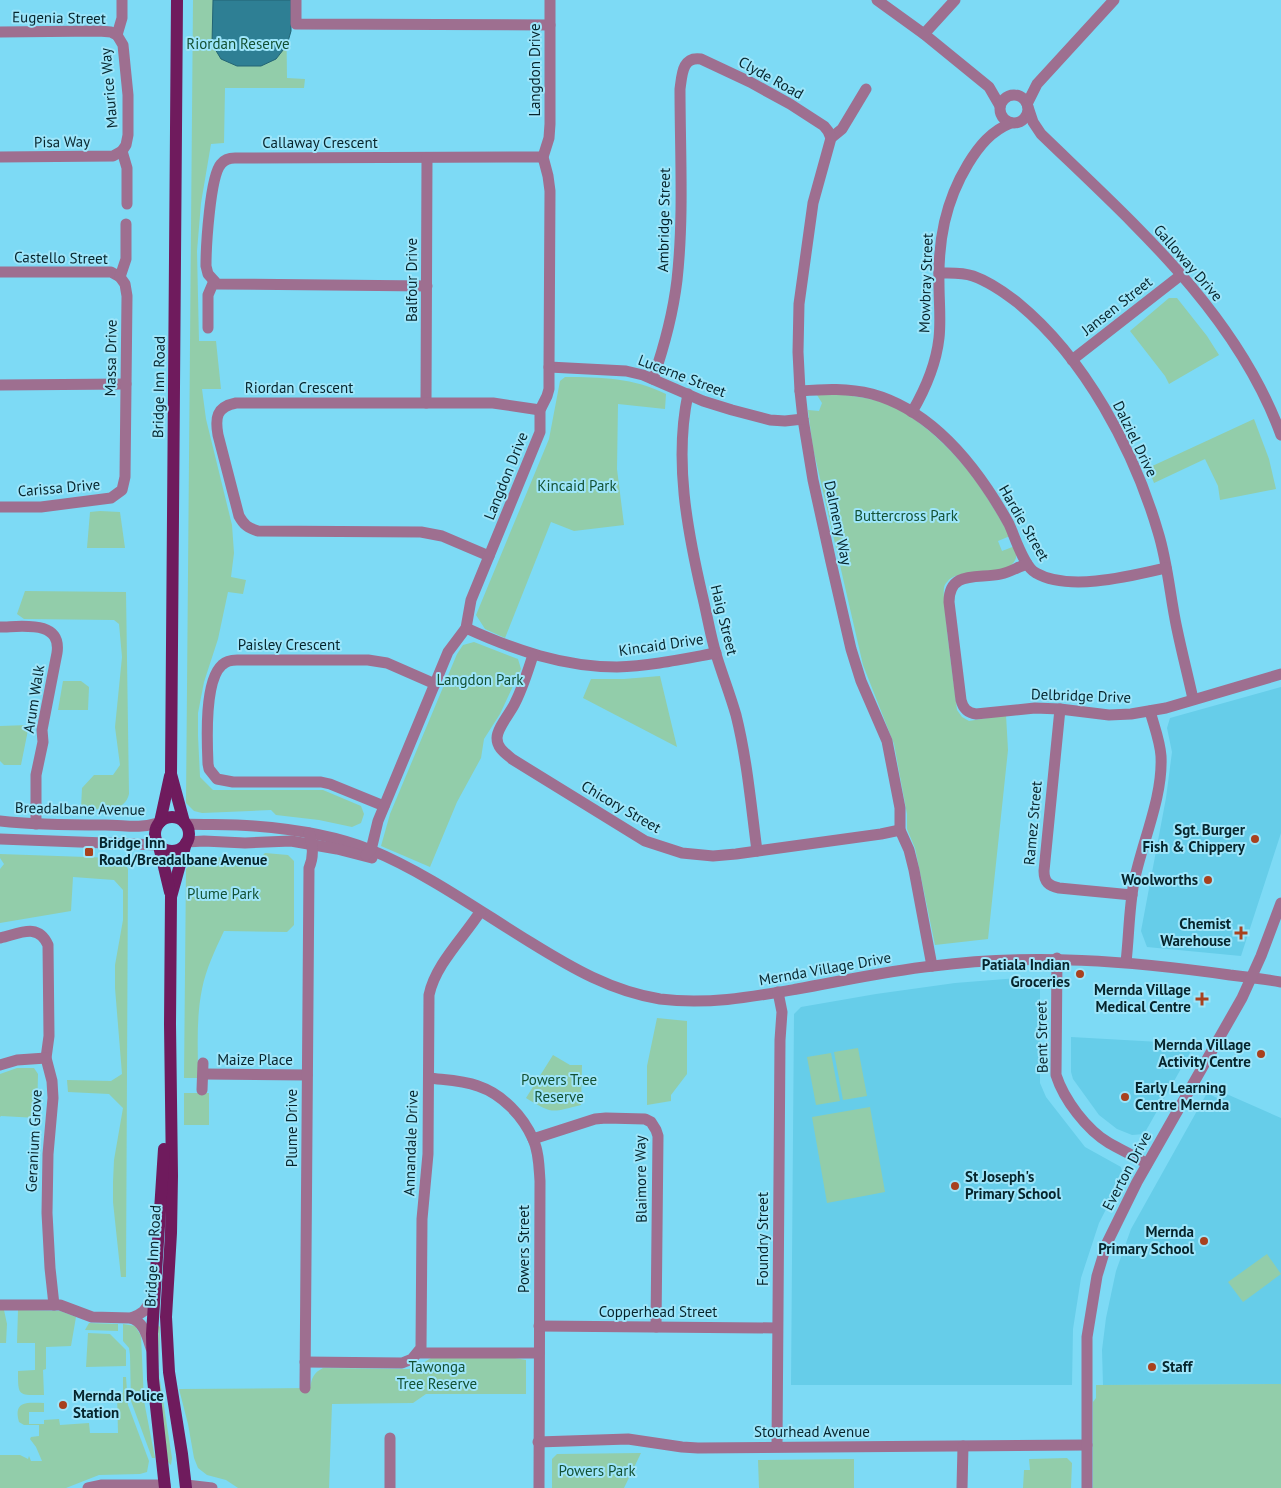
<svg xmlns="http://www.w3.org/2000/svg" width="1281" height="1488" font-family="'PT Sans',sans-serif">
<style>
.built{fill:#66cde9}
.green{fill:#92cdaa}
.water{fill:#2e7f94;stroke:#226475}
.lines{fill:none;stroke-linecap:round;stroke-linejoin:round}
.minor{stroke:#9e6f90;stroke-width:11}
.major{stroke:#6f1b5d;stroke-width:12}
.poi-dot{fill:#a8411e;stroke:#9de5fa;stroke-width:2}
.labels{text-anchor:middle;stroke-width:4;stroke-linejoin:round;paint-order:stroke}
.street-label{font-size:15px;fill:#06252d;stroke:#9de5fa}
.park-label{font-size:15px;fill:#135134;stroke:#9de5fa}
.poi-label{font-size:15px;font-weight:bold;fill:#06252d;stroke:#9de5fa;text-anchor:end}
</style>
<rect width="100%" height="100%" fill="#7ddaf5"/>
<g class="built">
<polygon points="1281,687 1281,833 1241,956 1147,947 1141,931 1166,798 1172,752 1167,728 1170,718"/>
<polygon points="1018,978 1033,978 1040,984 1040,1083 1046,1097 1085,1147 1121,1167 1123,1176 1099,1223 1081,1278 1073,1329 1072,1385 791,1385 794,1014 801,1007 876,994 955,983"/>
<polygon points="1071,1037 1195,1044 1144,1134 1132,1135 1117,1129 1099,1115 1073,1079 1071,1072"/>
<polygon points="1222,1092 1281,1118 1281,1384 1103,1385 1102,1350 1106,1318 1116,1271 1131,1229 1207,1093 1219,1099"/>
</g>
<g class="green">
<polygon points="193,0 286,0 287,78 305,79 304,88 225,88 224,143 211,144 201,203 197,251 199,341 216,341 221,389 202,389 206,419 232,525 234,553 231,577 246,580 243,594 228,592 218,639 204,682 198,713 198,736 200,777 213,790 323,790 361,806 364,814 361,823 352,827 319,820 276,815 271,810 202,813 194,811 186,803"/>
<polygon points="1169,298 1177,298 1207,336 1219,355 1169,384 1165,376 1130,331"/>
<path d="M565,377C601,377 634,378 666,394L665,409L618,404L617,469L624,525L574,531L551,522L505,638L485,629L476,615L549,439L560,381Z"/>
<path d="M830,393C850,396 871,397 890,405C922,419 961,458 980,487C991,503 1000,519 1010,536L998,541L1002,551L1015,546C1027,583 961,565 948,581C946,583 944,585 944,588C943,595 945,604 945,611C948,644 953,677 957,710L962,717L969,721L1006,715L1008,750L988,939L935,945L915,848L907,829V814L894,744L863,665L813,448L808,410L819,411L822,403L817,395Z"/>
<polygon points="1254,419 1269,459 1276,489 1220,500 1218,486 1205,459 1154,483 1148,468"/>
<polygon points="100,511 120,512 125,548 87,548 90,512"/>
<path d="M25,591L126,592L129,794C124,815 98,809 81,808L82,788L94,775H113L120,765L115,727L122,657L119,624L114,620L24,619L17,614Z"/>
<polygon points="474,642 518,659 521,669 500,714 484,739 481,758 457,802 430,867 381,846 390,814 457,654 463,645"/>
<polygon points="660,676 677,747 583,698 591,679 624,679"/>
<polygon points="63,681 81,681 89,687 88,710 58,710"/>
<polygon points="29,725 21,765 4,765 0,761 0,726"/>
<path d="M265,853L288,855L294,861V925L287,932L224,931C215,950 206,969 202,989C196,1018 198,1049 198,1078H184L186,869L197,857L260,858Z"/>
<polygon points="0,854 115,858 122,859 128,869 126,1277 121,1277 113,1202 113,1182 114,1160 123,1108 109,1094 68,1092 67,1080 111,1081 122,1074 115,988 115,965 123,920 123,890 114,880 73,877 71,911 0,923 0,869 4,864 0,858"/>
<polygon points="657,1018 687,1021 687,1074 671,1095 671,1101 647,1105 647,1066"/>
<polygon points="858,1048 867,1096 843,1100 834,1052"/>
<polygon points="831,1053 840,1101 816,1105 807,1057"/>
<path d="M553,1055L570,1065H582L581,1105C551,1112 554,1115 526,1098Z"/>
<polygon points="17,1068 34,1068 38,1074 37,1118 1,1116 0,1117 0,1074"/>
<rect x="184" y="1093" width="25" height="32"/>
<polygon points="870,1107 885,1192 827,1203 812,1117"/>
<polygon points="1267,1254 1281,1274 1243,1302 1228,1282"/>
<polygon points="0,1310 4,1310 7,1324 6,1343 0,1343"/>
<path d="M18,1310L60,1311L76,1317L71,1346L46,1347V1369L43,1370L44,1395C18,1395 18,1397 18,1371L35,1370V1343H17Z"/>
<polygon points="89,1323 118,1324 118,1331 85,1330"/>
<polygon points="123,1324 135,1326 141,1336 144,1401 155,1458 152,1458 131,1401 130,1355 129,1348 123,1341"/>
<polygon points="158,1325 160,1327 159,1374 172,1458 171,1465 168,1462 160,1400"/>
<polygon points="88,1333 110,1334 126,1350 126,1366 86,1367"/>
<path d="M431,1358H515L526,1360V1394H426L413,1403L332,1404L329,1488H238L226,1480L207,1475L198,1468L194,1458L188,1424L179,1389L310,1388C312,1378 313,1373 323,1368L409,1369L415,1368Z"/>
<path d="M123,1377H126L128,1405L149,1461L147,1472L140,1474L99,1475L66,1488H0V1455H20L28,1459L29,1456L31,1461H42L36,1447L30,1439L31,1437L39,1436V1425H24L19,1422C13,1400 28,1403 44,1403V1412H29V1424H44V1420L59,1419L60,1425L89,1423L90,1433H118L117,1393H123Z"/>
<polygon points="1281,1384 1281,1488 1093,1488 1093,1402 1096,1398 1096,1385"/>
<polygon points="641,1453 624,1488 552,1488 552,1459 557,1454"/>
<polygon points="1067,1458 1072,1463 1071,1488 1023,1488 1024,1470 1030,1470 1029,1459"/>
<polygon points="854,1459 854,1488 759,1488 758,1460"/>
</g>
<polygon class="water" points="213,0 291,0 291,31 287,45 276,59 261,66 237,66 221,59 212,44"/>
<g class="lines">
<g class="minor">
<polyline points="122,0 122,18 117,35 123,45 128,95 128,135 126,145 122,151 127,168 127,204"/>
<polyline points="296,0 296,24 550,25"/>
<polyline points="877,0 924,34 989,87 1000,106"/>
<polyline points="0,32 99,31 111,32 117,35"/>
<polyline points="924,34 955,0"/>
<polyline points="866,89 842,129 831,138 813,203 799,304 798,352 800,391 803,419 813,480 831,562 851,649 861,681 887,741 900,808 900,830 909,850 914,870 932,966"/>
<circle cx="1014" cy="109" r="14"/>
<polyline points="1027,104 1037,84 1114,0"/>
<path d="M1028,107L1033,122L1041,134C1133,223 1236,312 1281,435"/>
<polyline points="0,157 113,156 122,151"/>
<polyline points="0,272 111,272 120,277"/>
<path d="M939,273C950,273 962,272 973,276C990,282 1004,292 1018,303C1085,358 1134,450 1158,532C1168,564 1170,597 1177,629C1182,653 1188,676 1193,699"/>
<path d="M427,286L217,284L208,274L206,266C206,247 210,176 221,164C224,160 230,158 235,158L543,157"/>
<polyline points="208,328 208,295 214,281"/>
<polyline points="1072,360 1181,275"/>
<polyline points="549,367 626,371 643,375 703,401 732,410 770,420 785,421 803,419"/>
<path d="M653,379C664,347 673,314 677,280C684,217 680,152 680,89C682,75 682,56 701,59L750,82L790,104L824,126L828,131L831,138"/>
<polyline points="0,385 126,384"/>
<path d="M800,391C825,389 848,388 872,394C934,411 979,470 1009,524C1015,537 1024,567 1036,573C1069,592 1131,576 1166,568"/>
<path d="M688,394C674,460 687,529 702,594C707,614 710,634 716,654C722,674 730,694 736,715C747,759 751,805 757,851"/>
<polyline points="426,403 427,158"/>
<path d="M912,412C926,388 936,365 939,338C941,320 939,302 939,284C938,241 945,202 968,164C979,146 991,131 1011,123"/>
<polyline points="0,507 41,507 111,498 122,490 125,477 127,296 125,284 120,277 126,259 126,224"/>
<path d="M489,556L442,536L421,532L258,531C248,528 244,525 239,516L218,435C215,418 216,407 236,403H493L540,410"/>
<path d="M1027,564C1018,567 1010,572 1001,574C978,579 949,570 949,602L961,700C963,708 967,713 976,714L1035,708L1060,709L1109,715L1131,714L1166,708L1281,674"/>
<path d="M0,627C20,627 62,619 57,653L42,730L43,742L36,775V824"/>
<path d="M466,628C514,650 564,667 617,667C650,666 683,659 716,653"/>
<path d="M533,655C528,671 523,687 515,703C511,712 497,728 497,738C497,748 505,753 512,759L645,841L682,853L713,856L736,854L881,834L900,830"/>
<path d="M1060,709L1044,871C1044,882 1049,886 1059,888L1132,895"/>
<path d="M384,806L330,784L321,782H233L217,779L209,769L208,764C207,741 204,681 222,665C226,661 231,660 237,660H368L387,663L435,684"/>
<path d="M0,821C35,825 70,825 105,825C126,825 137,829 158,823"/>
<path d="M185,824C208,825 231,824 254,826C293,829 334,835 371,850C425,872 481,912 530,942C572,968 611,991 660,999C707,1005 751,997 797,989C842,981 887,971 933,966C1032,953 1131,961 1230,975C1247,977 1264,979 1281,982"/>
<polyline points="0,839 158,845"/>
<polyline points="186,842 204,841 245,843 291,841 337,849 372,858"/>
<polyline points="366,855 371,850 378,821 448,652 466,628 471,600 540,432 540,410 547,396 549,389 549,367 550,191 548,176 543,157 549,138 550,124 550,0"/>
<path d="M0,938C19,934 38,922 48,945L49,1036L46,1058L52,1081L53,1098L48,1154L47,1213L50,1268L54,1305"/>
<path d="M1057,958L1056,1075C1064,1100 1087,1130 1109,1143C1121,1150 1135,1156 1147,1164"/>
<path d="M1126,962C1129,936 1129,908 1134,882C1142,842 1163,798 1161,756C1160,741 1154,726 1150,711"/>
<polyline points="0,1065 17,1060 46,1058"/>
<polyline points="204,1074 307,1075"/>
<path d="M429,1078C445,1080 462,1080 478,1086C502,1094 523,1116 533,1139C539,1152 539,1167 540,1181L539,1488"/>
<polyline points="202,1090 203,1063"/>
<polyline points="533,1139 595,1119 606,1118 645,1119 651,1122 656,1130 658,1136 656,1327"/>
<polyline points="0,1305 60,1305 92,1317 131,1318 138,1315 144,1311 154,1297"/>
<path d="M131,1318C144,1322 147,1336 151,1348"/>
<polyline points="539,1326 777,1328"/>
<polyline points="418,1353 539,1353"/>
<path d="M305,1362L402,1363L412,1359L421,1348L422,1219L428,1154L429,995C435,965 464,937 480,912"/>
<path d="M305,1388L309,868C314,857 313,845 309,833"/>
<polyline points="538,1442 628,1439 682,1447 698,1448 1087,1445"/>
<polyline points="777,1446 780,1040 782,1012 778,992"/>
<polyline points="186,1485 212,1488"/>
<polyline points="88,1488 102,1485 165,1485"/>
<polyline points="390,1488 390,1438"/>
<polyline points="962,1488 963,1446"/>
<polyline points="1087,1488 1087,1337 1097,1276 1107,1243 1137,1182 1242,998 1261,956 1281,903"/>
</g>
<g class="major">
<polyline points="177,0 171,774 184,822"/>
<circle cx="172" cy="834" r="17"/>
<polyline points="160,822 170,776"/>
<polyline points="186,843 171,897 170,1024 172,1176 171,1233 166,1317 169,1372 182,1454 186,1488"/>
<polyline points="159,846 170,892"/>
<polyline points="164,1149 152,1334 153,1379 165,1488"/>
</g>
</g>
<g class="poi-dot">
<circle cx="1255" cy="839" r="5"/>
<rect x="84" y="847" width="10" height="10" rx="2.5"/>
<circle cx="1208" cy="880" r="5"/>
<path d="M1238.5 925.5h5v5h5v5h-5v5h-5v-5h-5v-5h5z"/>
<circle cx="1080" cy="974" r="5"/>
<path d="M1199.5 991.5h5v5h5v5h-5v5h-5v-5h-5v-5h5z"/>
<circle cx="1261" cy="1054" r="5"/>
<circle cx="1125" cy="1097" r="5"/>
<circle cx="955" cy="1186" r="5"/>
<circle cx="1204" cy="1241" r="5"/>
<circle cx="1152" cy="1367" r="5"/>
<circle cx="63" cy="1405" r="5"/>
</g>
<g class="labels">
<g class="street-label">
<text transform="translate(59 18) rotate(1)" y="5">Eugenia Street</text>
<text transform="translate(535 70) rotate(-90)" y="5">Langdon Drive</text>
<text transform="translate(771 78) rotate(29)" y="5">Clyde Road</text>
<text transform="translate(109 88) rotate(-95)" y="5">Maurice Way</text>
<text transform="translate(62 142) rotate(-1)" y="5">Pisa Way</text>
<text x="320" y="148">Callaway Crescent</text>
<text transform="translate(664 220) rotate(-89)" y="5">Ambridge Street</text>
<text transform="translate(61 258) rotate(1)" y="5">Castello Street</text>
<text transform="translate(1188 263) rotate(49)" y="5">Galloway Drive</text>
<text transform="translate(412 280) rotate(-90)" y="5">Balfour Drive</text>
<text transform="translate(926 283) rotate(-88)" y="5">Mowbray Street</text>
<text transform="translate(1117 306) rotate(-38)" y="5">Jansen Street</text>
<text transform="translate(111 358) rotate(-89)" y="5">Massa Drive</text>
<text transform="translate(682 376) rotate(21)" y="5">Lucerne Street</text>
<text transform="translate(159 387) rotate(-89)" y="5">Bridge Inn Road</text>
<text x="299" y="393">Riordan Crescent</text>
<text transform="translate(1135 439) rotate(64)" y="5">Dalziel Drive</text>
<text transform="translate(506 476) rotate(-68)" y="5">Langdon Drive</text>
<text transform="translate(59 488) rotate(-5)" y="5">Carissa Drive</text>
<text transform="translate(838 523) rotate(78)" y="5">Dalmeny Way</text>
<text transform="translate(1024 523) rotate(60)" y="5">Hardie Street</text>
<text transform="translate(724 620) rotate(76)" y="5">Haig Street</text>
<text x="289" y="650">Paisley Crescent</text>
<text transform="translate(661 645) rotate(-8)" y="5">Kincaid Drive</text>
<text transform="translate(1081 696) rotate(2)" y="5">Delbridge Drive</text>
<text transform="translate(34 699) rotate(-81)" y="5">Arum Walk</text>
<text transform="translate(621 807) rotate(30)" y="5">Chicory Street</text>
<text transform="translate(80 809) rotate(1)" y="5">Breadalbane Avenue</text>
<text transform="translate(1033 823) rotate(-85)" y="5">Ramez Street</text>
<text transform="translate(825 969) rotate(-10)" y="5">Mernda Village Drive</text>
<text transform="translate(1042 1037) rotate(-91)" y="5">Bent Street</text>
<text x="255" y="1065">Maize Place</text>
<text transform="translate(292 1128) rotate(-90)" y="5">Plume Drive</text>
<text transform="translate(34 1141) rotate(-87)" y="5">Geranium Grove</text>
<text transform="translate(411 1143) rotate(-88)" y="5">Annandale Drive</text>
<text transform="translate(1127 1171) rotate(-62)" y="5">Everton Drive</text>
<text transform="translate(641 1179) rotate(-91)" y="5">Blaimore Way</text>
<text transform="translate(763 1239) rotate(-90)" y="5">Foundry Street</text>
<text transform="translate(524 1249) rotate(-90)" y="5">Powers Street</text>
<text transform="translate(153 1256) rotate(-87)" y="5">Bridge Inn Road</text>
<text x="658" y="1317">Copperhead Street</text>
<text x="812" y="1437">Stourhead Avenue</text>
</g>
<g class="park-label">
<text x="238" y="49">Riordan Reserve</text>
<text x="577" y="491">Kincaid Park</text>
<text x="906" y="521">Buttercross Park</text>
<text x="480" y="685">Langdon Park</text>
<text x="223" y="899">Plume Park</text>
<text x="559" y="1085">Powers Tree<tspan x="559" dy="17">Reserve</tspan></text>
<text x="437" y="1372">Tawonga<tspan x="437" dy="17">Tree Reserve</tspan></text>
<text x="597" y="1476">Powers Park</text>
</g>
<g class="poi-label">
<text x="1245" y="835">Sgt. Burger<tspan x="1245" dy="17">Fish &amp; Chippery</tspan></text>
<text x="99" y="848" text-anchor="start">Bridge Inn<tspan x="99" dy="17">Road/Breadalbane Avenue</tspan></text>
<text x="1198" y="885">Woolworths</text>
<text x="1231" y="929">Chemist<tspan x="1231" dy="17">Warehouse</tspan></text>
<text x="1070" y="970">Patiala Indian<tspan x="1070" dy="17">Groceries</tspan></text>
<text x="1191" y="995">Mernda Village<tspan x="1191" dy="17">Medical Centre</tspan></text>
<text x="1251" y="1050">Mernda Village<tspan x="1251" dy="17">Activity Centre</tspan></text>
<text x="1135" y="1093" text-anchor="start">Early Learning<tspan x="1135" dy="17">Centre Mernda</tspan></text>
<text x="965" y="1182" text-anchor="start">St Joseph's<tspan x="965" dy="17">Primary School</tspan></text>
<text x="1194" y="1237">Mernda<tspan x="1194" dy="17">Primary School</tspan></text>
<text x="1162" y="1372" text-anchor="start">Staff</text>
<text x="73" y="1401" text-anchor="start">Mernda Police<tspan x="73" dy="17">Station</tspan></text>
</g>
</g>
</svg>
